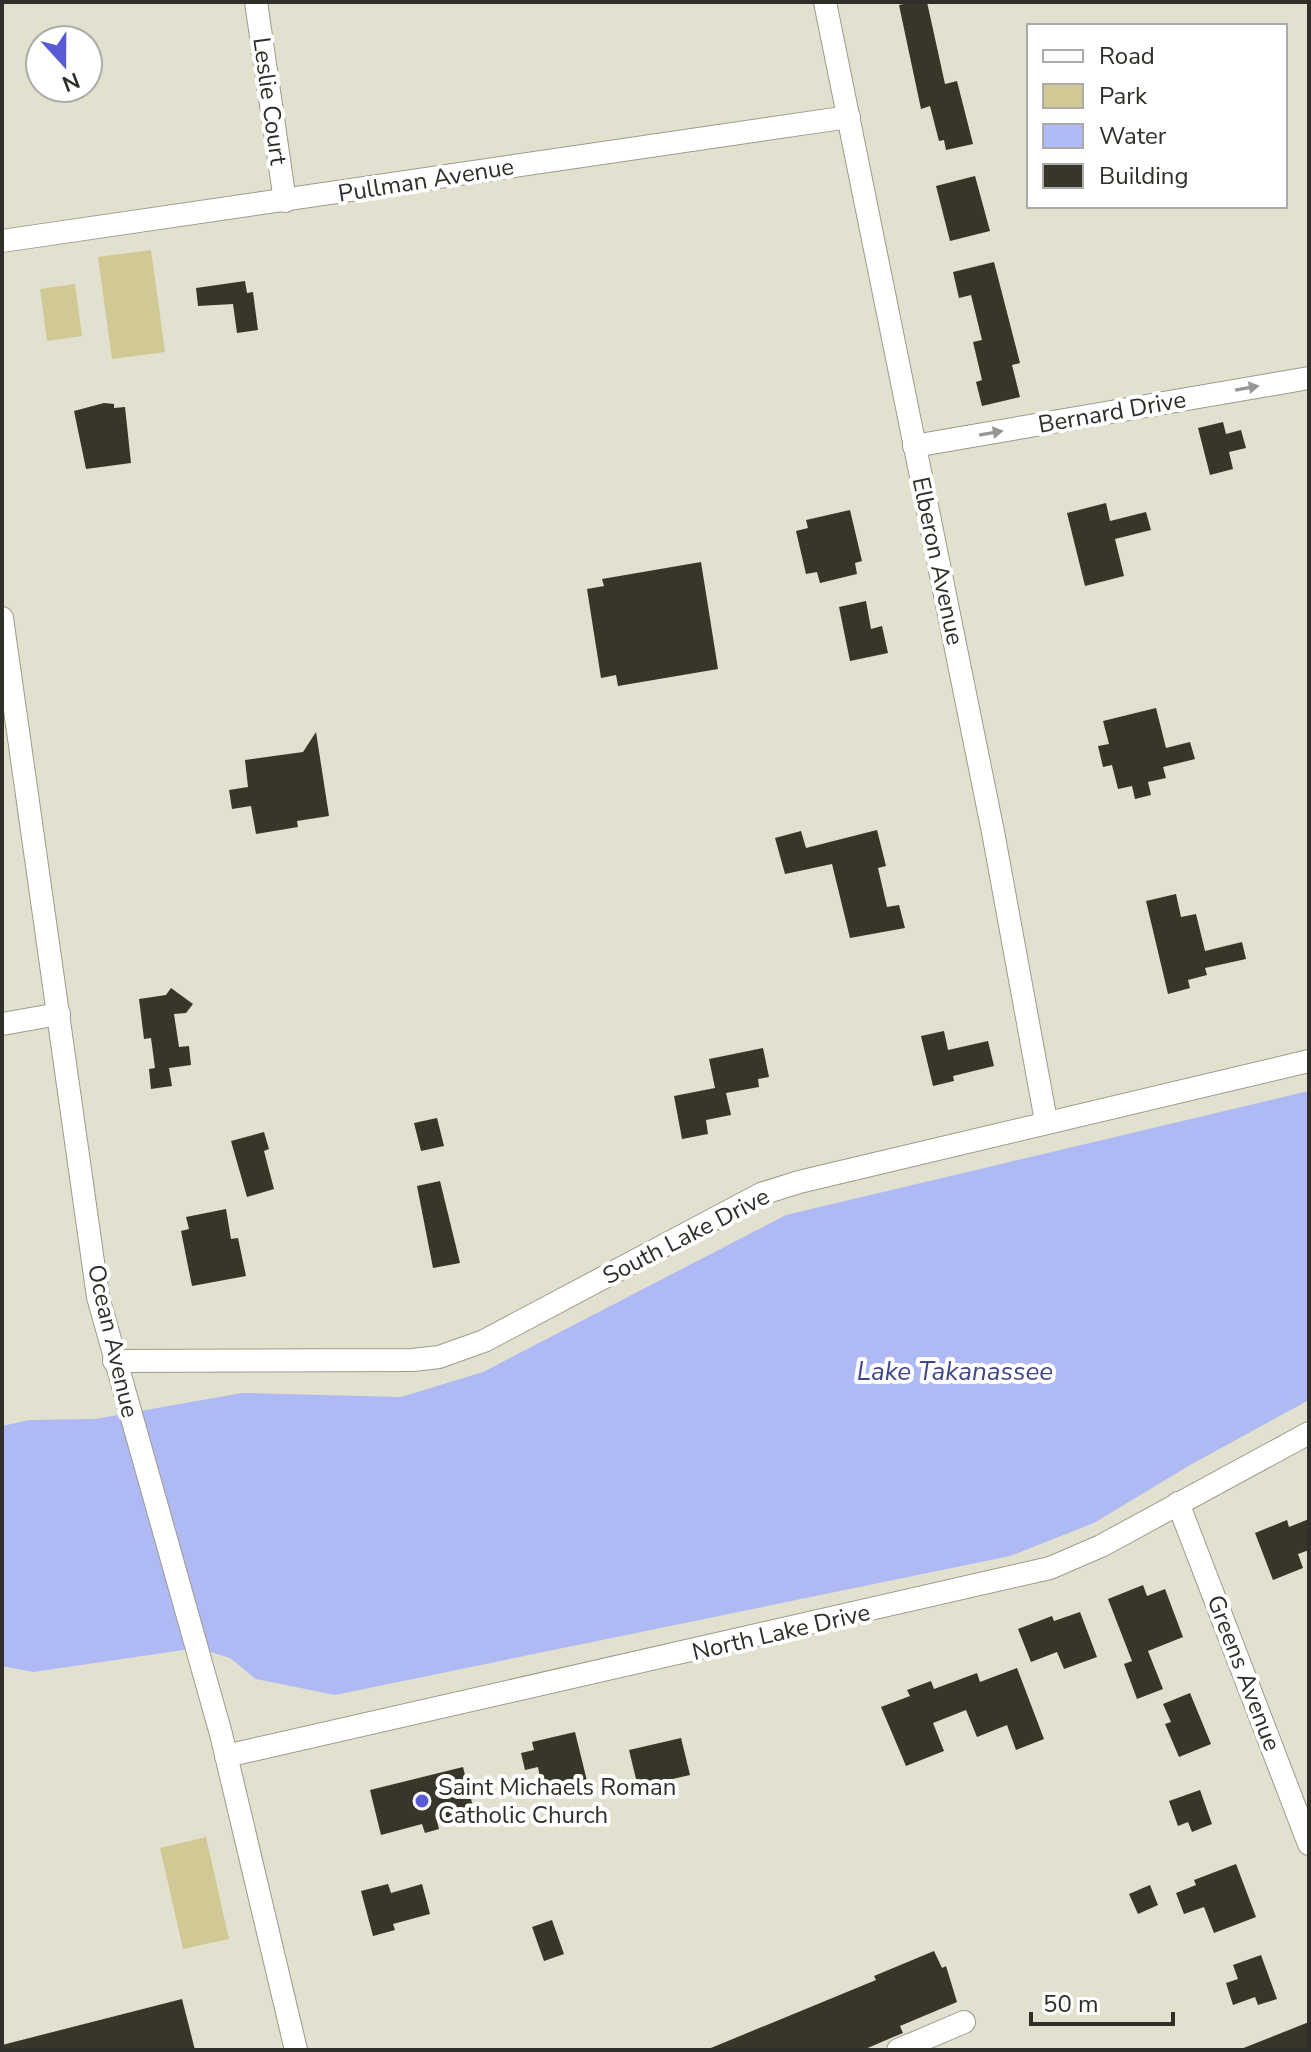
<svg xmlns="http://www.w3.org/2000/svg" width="1311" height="2052" font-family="'Nunito Sans',sans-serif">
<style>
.green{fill:#d0c996}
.water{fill:#afb9f4}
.building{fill:#373628}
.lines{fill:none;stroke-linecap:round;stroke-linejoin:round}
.minor-casing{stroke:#9d9b8b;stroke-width:24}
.minor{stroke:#fff;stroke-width:22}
.oneway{fill:#979694}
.poi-dot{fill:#585bd3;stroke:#fff;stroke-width:3}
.labels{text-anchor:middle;stroke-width:8;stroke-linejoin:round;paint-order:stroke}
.street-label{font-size:24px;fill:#2f2e28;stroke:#fff}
.poi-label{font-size:24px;fill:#2f2e28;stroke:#fff;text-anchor:start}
.water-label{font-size:26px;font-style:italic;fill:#40468c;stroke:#fff}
</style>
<rect width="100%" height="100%" fill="#e2e0ce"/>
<g class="green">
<polygon points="151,250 165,352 112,359 98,257"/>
<polygon points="75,284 82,336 47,341 40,289"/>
<polygon points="206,1837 229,1939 183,1949 160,1848"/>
</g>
<polygon class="water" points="1309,1091 1309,1400 1190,1465 1094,1523 1010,1556 335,1695 256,1679 230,1658 197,1648 33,1672 2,1666 2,1426 29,1420 95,1419 242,1393 401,1397 483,1372 786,1215"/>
<g class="building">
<polygon points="913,2 927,2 945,84 957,81 973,144 946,150 944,140 939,141 930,106 921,109 899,5"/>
<polygon points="975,176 990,231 950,241 936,186"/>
<polygon points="994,262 1020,363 1012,365 1020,397 982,406 976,382 982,380 973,342 982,340 971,295 959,298 953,272"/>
<polygon points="245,281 247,293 253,292 258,330 237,333 233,304 198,306 196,288"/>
<polygon points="104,403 114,404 114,408 125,407 131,463 86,469 74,411"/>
<polygon points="1223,422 1226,434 1241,430 1246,448 1229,452 1233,469 1210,475 1198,428"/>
<polygon points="1106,503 1110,521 1146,512 1151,530 1115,539 1124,576 1085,586 1067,513"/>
<polygon points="850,510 862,561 855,563 857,574 820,583 817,572 806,574 796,531 808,528 806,520"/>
<polygon points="701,562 718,669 618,686 616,675 601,678 587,589 604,586 602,579"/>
<polygon points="866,601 871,629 882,626 888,653 850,661 839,607"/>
<polygon points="1156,708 1166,748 1190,742 1195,759 1163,767 1166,778 1148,782 1151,795 1135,799 1132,786 1118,789 1112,765 1103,767 1098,746 1109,744 1103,721"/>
<polygon points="316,732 329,816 297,821 298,827 256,834 251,806 232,809 229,790 248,787 245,760 303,752"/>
<polygon points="877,830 886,866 878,868 887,907 899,905 905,928 850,938 832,864 785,874 775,838 801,831 806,848"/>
<polygon points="1176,894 1181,917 1196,914 1205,951 1242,942 1246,959 1205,968 1207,975 1188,980 1190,988 1168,994 1146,901"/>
<polygon points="171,988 193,1004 186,1013 174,1014 179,1047 189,1046 191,1065 169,1068 172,1086 151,1089 149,1069 155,1068 151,1038 144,1039 139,999 166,995"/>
<polygon points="944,1031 948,1050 988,1041 994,1066 953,1076 954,1081 933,1086 921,1036"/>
<polygon points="763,1048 769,1077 758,1079 759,1087 726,1093 731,1115 706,1120 708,1134 682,1139 674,1096 715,1088 709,1059"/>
<polygon points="437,1118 444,1146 421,1151 414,1123"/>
<polygon points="264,1132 269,1149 264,1151 274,1189 247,1197 231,1141"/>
<polygon points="440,1181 460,1263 433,1268 417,1186"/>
<polygon points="226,1209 231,1239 238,1238 246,1276 192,1286 181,1231 189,1229 186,1217"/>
<polygon points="1309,1519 1309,1550 1298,1554 1303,1568 1273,1580 1255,1533 1287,1520 1289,1527"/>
<polygon points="1143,1585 1147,1596 1165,1589 1183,1637 1148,1651 1163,1689 1137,1699 1124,1664 1132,1661 1108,1599"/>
<polygon points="1080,1612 1097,1657 1064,1669 1057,1652 1031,1662 1018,1629 1052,1616 1054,1621"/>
<polygon points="1017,1668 1044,1739 1016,1750 1007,1725 977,1737 966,1710 933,1723 944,1751 906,1766 881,1707 910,1696 907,1690 931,1681 934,1689 977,1673 980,1682"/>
<polygon points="1190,1693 1211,1744 1179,1757 1165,1724 1171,1722 1163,1704"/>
<polygon points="575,1732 589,1789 557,1797 554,1785 542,1787 538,1767 525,1770 521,1753 534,1750 532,1742"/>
<polygon points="681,1738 690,1775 638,1787 629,1750"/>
<polygon points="463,1767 474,1811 437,1821 439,1829 425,1833 422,1824 381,1835 370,1790"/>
<polygon points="1200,1790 1212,1824 1192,1832 1188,1822 1178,1826 1169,1801"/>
<polygon points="1236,1864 1256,1917 1214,1933 1204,1907 1184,1914 1176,1893 1196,1885 1194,1880"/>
<polygon points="388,1884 391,1893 422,1884 430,1914 393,1924 395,1930 373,1936 361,1891"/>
<polygon points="1150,1885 1158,1905 1138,1914 1129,1894"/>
<polygon points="552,1920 564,1954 544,1961 532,1927"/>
<polygon points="934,1951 942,1968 946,1966 957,2002 900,2026 903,2033 891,2038 863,2050 706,2050 876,1980 874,1976"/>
<polygon points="1261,1955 1277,1999 1258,2005 1255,1997 1233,2005 1226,1983 1238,1979 1233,1965"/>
<polygon points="182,1999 195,2050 3,2050 2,2045"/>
<polygon points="1309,2022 1309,2050 1241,2050 1241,2049"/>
</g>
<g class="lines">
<defs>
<g id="minor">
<polyline points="256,2 285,201"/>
<polyline points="825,2 993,832 1046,1121"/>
<polyline points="2,241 849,117"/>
<polyline points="914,446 1309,378"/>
<polyline points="2,618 98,1297 221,1734 296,2050"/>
<polyline points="2,1024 59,1014"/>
<polyline points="114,1361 413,1360 439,1357 484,1341 761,1194 799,1182 1309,1061"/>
<polyline points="1178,1503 1309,1844"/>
<polyline points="226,1756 1050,1568 1101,1546 1309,1433"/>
<polyline points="898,2050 964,2022"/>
</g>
</defs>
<use href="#minor" class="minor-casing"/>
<use href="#minor" class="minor"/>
</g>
<defs><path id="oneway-solid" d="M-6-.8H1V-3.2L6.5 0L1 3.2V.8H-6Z" transform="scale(2)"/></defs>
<g class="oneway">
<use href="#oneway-solid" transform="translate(1247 388) rotate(-10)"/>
<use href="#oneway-solid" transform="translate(991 433) rotate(-10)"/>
</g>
<circle class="poi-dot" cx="422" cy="1801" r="8"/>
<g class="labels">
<g class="street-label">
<text transform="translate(270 101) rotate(82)" y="8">Leslie Court</text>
<text transform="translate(426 180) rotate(-9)" y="8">Pullman Avenue</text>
<text transform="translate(1112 412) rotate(-10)" y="8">Bernard Drive</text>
<text transform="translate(938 561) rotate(78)" y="8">Elberon Avenue</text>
<text transform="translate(686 1236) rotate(-27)" y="8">South Lake Drive</text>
<text transform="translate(113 1341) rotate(77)" y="8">Ocean Avenue</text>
<text transform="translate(781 1632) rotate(-13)" y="8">North Lake Drive</text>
<text transform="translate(1244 1673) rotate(69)" y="8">Greens Avenue</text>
</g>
<g class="poi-label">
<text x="438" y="1795">Saint Michaels Roman<tspan x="438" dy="28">Catholic Church</tspan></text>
</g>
<g class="water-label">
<text x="955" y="1380">Lake Takanassee</text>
</g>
</g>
<rect width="1311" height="2052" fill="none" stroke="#2f2e28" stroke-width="8"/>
<rect x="1027" y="24" width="260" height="184" fill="#ffffff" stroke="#acaba9" stroke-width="2"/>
<rect x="1043" y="50" width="40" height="12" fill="#ffffff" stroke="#acaba9" stroke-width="2"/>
<text x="1099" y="64" font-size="24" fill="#2f2e28">Road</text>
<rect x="1043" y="84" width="40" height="24" fill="#d0c996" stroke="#acaba9" stroke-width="2"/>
<text x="1099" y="104" font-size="24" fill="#2f2e28">Park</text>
<rect x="1043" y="124" width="40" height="24" fill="#afb9f4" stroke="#acaba9" stroke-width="2"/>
<text x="1099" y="144" font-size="24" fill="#2f2e28">Water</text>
<rect x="1043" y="164" width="40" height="24" fill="#373628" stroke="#acaba9" stroke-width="2"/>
<text x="1099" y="184" font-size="24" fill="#2f2e28">Building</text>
<g transform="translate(64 64) rotate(159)"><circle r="38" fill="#ffffff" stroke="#acaba9" stroke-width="2"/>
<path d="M0-6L14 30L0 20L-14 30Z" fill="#585bd3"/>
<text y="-12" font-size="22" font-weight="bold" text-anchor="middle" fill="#2f2e28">N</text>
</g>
<path d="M1031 2012v12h142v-12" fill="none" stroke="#2f2e28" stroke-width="4"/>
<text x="1043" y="2012" font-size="24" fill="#2f2e28" stroke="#ffffff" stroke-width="6" paint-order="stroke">50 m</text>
</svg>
